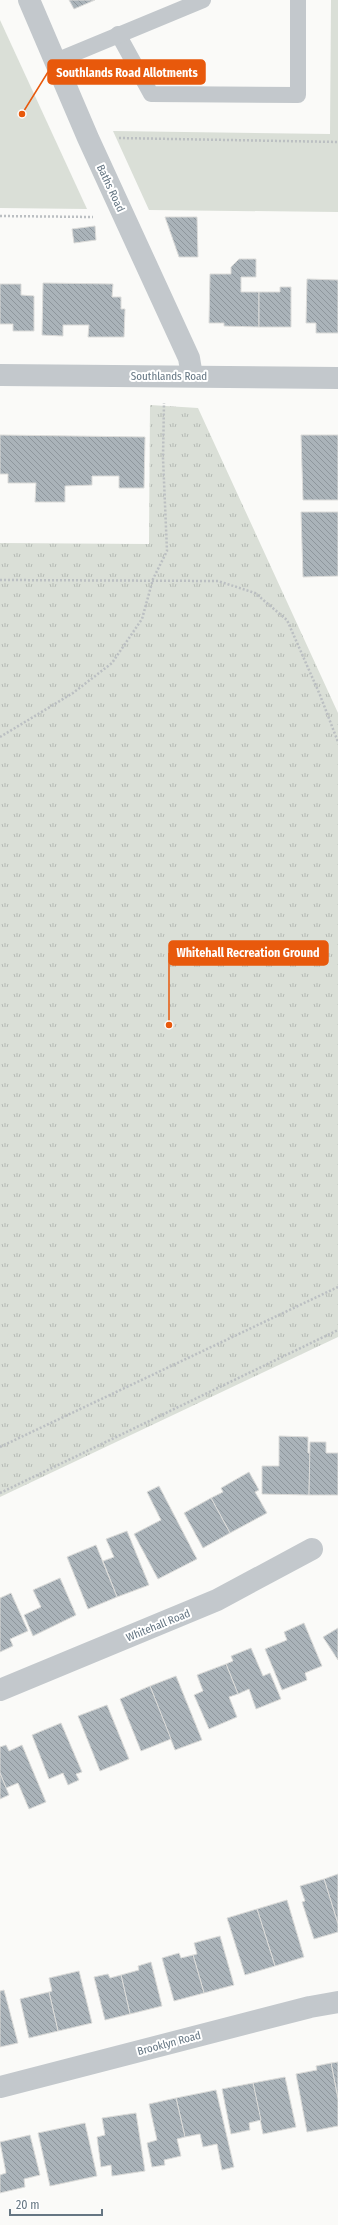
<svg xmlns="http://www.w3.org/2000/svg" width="338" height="2225" font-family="'Fira Sans Condensed',sans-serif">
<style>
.grass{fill:url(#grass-tufts)}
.garden{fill:#dadfd7}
.building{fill:url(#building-back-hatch);stroke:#dcdcda}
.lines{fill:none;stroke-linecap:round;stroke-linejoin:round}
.path{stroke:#bbbfc2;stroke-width:2.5;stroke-dasharray:2 2;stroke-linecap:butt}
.service{stroke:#c3c8cc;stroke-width:16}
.minor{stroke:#c3c8cc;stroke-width:22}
.tertiary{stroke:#c3c8cc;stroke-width:22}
.labels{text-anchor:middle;stroke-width:4;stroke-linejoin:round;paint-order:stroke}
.street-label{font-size:11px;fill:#657683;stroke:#fff}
.leader{fill:none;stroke:#e8590c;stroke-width:1.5}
.callout-dot{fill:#e8590c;stroke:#fff;stroke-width:1.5}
.callout{fill:#e8590c;stroke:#e8590c;stroke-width:1.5}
.callout-label{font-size:12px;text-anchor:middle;font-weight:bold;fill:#fff}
</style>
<defs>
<pattern id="grass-tufts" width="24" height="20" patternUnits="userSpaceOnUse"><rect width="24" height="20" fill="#dadfd7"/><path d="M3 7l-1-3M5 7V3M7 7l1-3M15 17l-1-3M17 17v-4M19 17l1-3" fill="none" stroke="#b4b9b4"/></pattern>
<pattern id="building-back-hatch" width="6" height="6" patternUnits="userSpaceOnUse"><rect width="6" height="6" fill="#aab3b9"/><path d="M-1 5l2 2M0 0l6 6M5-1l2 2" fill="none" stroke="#8e969c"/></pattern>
</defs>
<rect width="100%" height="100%" fill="#fafaf8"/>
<polygon class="grass" points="150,405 198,408 338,713 338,1337 0,1497 0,543 149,544"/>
<g class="garden">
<polygon points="331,0 338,0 338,212 149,210 113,131 330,134"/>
<polygon points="0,20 87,209 0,208"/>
</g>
<g class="building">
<polygon points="69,0 95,0 74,9"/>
<polygon points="165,217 197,217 198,257 179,257"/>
<polygon points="95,226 96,240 74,243 72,229"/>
<polygon points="239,259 256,259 256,277 241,277 241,292 259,292 259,327 224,326 224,323 209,323 210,274 231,274 231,267"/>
<polygon points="307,279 338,280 338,333 316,333 316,323 306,323"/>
<polygon points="43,283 113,284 112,297 121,297 121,309 125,309 124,337 88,337 89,325 63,325 63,336 42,335"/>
<polygon points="0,284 21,284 21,295 34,296 34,331 13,331 13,324 0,324"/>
<polygon points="280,287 291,287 291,327 259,327 259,292 280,292"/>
<polygon points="0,435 145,437 144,488 119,488 119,476 92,476 92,485 65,486 65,502 35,502 36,483 8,483 8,474 0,474"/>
<polygon points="301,435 338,435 338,500 303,500"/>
<polygon points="301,512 338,512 338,576 303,577"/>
<polygon points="279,1436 308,1437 308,1453 310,1453 309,1495 262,1494 262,1466 279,1466"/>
<polygon points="310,1442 326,1442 326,1453 338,1453 338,1495 309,1495"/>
<polygon points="249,1472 259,1490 255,1492 267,1513 230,1533 211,1498 223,1492 221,1488"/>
<polygon points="159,1486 197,1559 158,1579 134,1534 161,1520 147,1492"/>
<polygon points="211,1498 230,1533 203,1548 184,1513"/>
<polygon points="127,1531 149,1585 117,1597 103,1561 114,1557 106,1539"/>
<polygon points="96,1545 117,1597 88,1609 67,1557"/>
<polygon points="60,1578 76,1615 33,1636 24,1615 41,1607 33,1590"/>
<polygon points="11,1593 28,1631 10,1639 13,1646 0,1652 0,1598"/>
<polygon points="304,1623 322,1666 305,1673 307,1680 282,1690 265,1649 287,1640 284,1632"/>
<polygon points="338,1628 338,1660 323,1637"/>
<polygon points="251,1648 263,1676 270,1673 281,1699 256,1709 249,1689 238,1694 226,1664 233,1661 231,1656"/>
<polygon points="226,1664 238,1694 229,1697 237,1717 209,1729 194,1695 203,1691 197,1675"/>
<polygon points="176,1676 202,1740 175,1750 150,1686"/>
<polygon points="150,1686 171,1739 141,1751 120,1699"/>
<polygon points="107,1705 129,1759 100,1771 78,1716"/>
<polygon points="61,1723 82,1772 76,1774 79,1780 68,1785 63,1773 49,1779 32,1735"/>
<polygon points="6,1745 9,1751 22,1745 46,1802 29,1809 18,1783 6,1788 0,1773 0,1747"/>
<polygon points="0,1773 9,1795 0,1799"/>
<polygon points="338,1874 338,1924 324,1879"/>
<polygon points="324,1879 338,1924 338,1932 314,1939 302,1902 305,1901 300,1886"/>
<polygon points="287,1900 304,1957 275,1966 257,1909"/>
<polygon points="257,1909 275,1966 245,1975 227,1918"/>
<polygon points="220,1936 234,1985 204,1993 193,1955 197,1954 194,1943"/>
<polygon points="179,1953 181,1958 193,1955 204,1993 174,2001 162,1958"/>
<polygon points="151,1962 162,2006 130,2014 121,1975 139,1970 138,1966"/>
<polygon points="79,1971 92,2023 58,2031 49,1992 52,1991 49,1978"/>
<polygon points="108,1974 110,1978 121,1975 130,2014 105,2020 94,1977"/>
<polygon points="4,1990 18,2043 0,2047 0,1991"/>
<polygon points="49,1992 58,2031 29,2038 20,1999"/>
<polygon points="338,2062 338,2099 331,2063"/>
<polygon points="331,2063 338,2099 338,2126 307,2132 296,2074 317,2070 316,2066"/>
<polygon points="285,2077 296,2127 263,2134 253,2083"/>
<polygon points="253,2083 261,2120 249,2123 250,2130 231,2134 222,2089"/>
<polygon points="216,2090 234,2167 222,2170 217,2144 203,2147 200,2134 185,2137 176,2098"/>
<polygon points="176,2098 185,2137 177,2139 181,2156 164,2160 165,2165 152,2167 147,2143 157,2140 149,2104"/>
<polygon points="136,2113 145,2171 112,2176 111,2165 101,2167 97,2137 105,2135 102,2118"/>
<polygon points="85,2123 97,2176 50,2186 38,2133"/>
<polygon points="30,2135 40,2175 24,2179 25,2187 0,2193 0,2175 6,2173 0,2142"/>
</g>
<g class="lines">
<g class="path">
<polyline points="119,138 338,142"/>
<polyline points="0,216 93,217"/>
<polyline points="0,580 218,581 255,593 287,620 320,695 338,742"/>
<polyline points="0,737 73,693 112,663 142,619 153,579 167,551 163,458 164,403"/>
<polyline points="0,1447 338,1287"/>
<polyline points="0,1493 338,1330"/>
</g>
<g class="service">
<polyline points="118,34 151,94 298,95 298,0"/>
<polyline points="56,61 203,0"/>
</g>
<g class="minor">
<polyline points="29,0 88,138 189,358 192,376"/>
<polyline points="0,1690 217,1600 312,1549"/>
<polyline points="0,2087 310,2007 338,2002"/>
</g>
<polyline class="tertiary" points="0,375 338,378"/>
</g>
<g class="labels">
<g class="street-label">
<text transform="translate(111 188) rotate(65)" y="4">Baths Road</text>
<text x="169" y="380">Southlands Road</text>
<text transform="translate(158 1625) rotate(-22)" y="4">Whitehall Road</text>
<text transform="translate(169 2043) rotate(-15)" y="4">Brooklyn Road</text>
</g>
</g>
<path class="leader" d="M22 114L48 72M169 1025L169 953"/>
<g class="callout-dot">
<circle cx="22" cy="114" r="4"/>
<circle cx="169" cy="1025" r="4"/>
</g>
<g class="callout">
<rect x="48" y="60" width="157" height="24" rx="4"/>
<rect x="169" y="941" width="159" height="24" rx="4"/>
</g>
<g class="callout-label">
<text x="127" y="77">Southlands Road Allotments</text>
<text x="248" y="957">Whitehall Recreation Ground</text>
</g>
<path d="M10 2209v6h92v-6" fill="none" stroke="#657683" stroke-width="2"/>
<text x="16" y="2209" font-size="12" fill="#657683" stroke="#ffffff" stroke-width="3" paint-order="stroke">20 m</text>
</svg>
